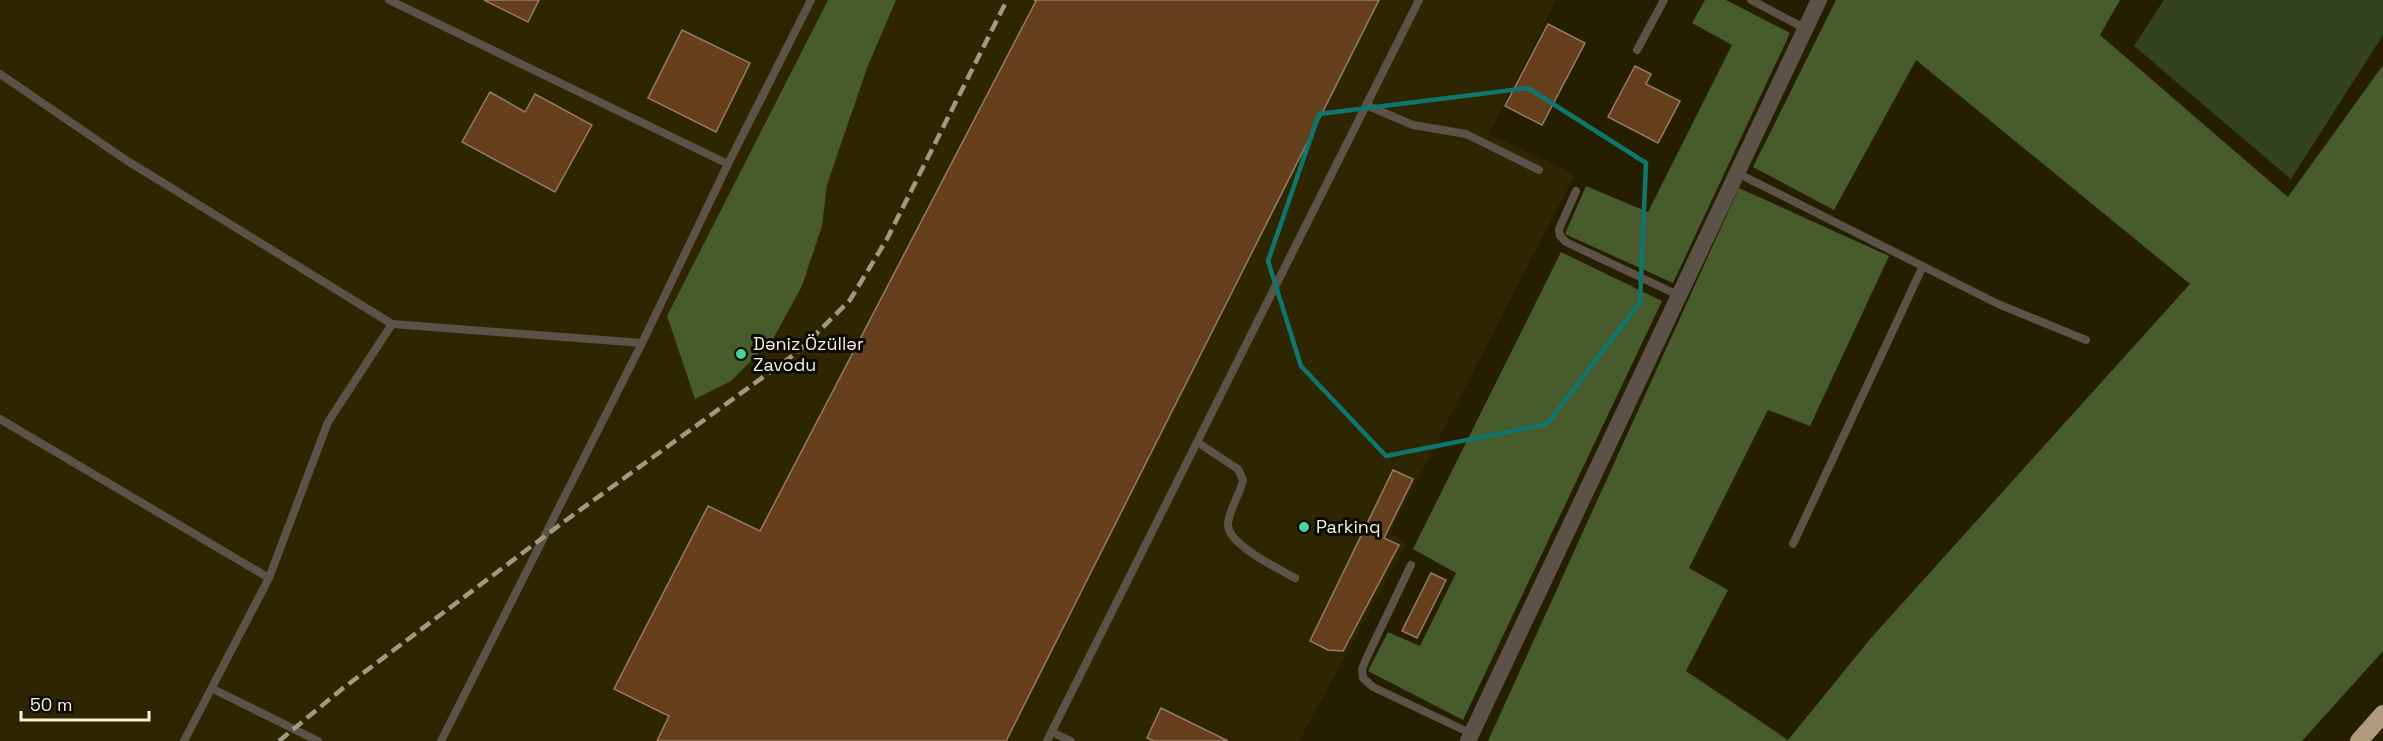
<svg xmlns="http://www.w3.org/2000/svg" width="2383" height="741" font-family="'Space Grotesk',sans-serif">
<style>
.built{fill:#2e2600}
.green{fill:#344222}
.forest{fill:#485b2d}
.building{fill:#66401d;stroke:#977b64;stroke-width:1.5}
.lines{fill:none;stroke-linecap:round;stroke-linejoin:round}
.lane{stroke:#5b5347;stroke-width:8}
.street{stroke:#5b5347;stroke-width:16}
.highway{stroke:#af9a7c;stroke-width:18}
.rail{stroke:#9f9b83;stroke-width:4.5;stroke-dasharray:12 6;stroke-linecap:butt}
.marked{fill:none;stroke:#0f766e;stroke-width:4.5;stroke-linejoin:round}
.poi-dot{fill:#48d49d;stroke:#0b0901;stroke-width:2}
.labels{text-anchor:middle;stroke-width:6;stroke-linejoin:round;paint-order:stroke}
.poi-label{font-size:18px;fill:#f5f2df;stroke:#0b0901;text-anchor:start}
</style>
<rect width="100%" height="100%" fill="#251f00"/>
<polygon class="built" points="0,0 1556,0 1489,134 1575,174 1390,533 1406,544 1299,741 0,741"/>
<polygon class="green" points="2164,0 2383,0 2383,35 2291,179 2134,46"/>
<g class="forest">
<polygon points="828,0 896,0 867,68 827,185 822,226 802,286 773,339 731,381 695,399 667,316"/>
<polygon points="1705,0 1726,0 1790,33 1673,283 1565,234 1586,186 1648,212 1732,45 1692,23"/>
<polygon points="1836,0 2120,0 2100,35 2288,197 2383,65 2383,651 2302,741 1488,741 1739,188 1889,256 1810,426 1768,410 1689,568 1728,590 1686,671 1788,740 1871,638 2190,284 1916,60 1834,210 1753,167"/>
<polygon points="1561,252 1662,301 1463,720 1368,671 1388,632 1420,646 1456,573 1413,549"/>
</g>
<g class="building">
<polygon points="484,0 539,0 528,22"/>
<polygon points="1034,0 1379,0 1006,741 657,741 669,716 614,689 708,506 760,531 1036,1"/>
<polygon points="1548,24 1585,43 1542,125 1505,106"/>
<polygon points="682,30 750,63 716,132 648,98"/>
<polygon points="1635,66 1651,74 1646,84 1680,101 1658,143 1608,117"/>
<polygon points="490,92 525,112 535,94 592,125 555,192 462,142"/>
<polygon points="1393,470 1413,479 1384,538 1399,545 1343,651 1328,650 1310,641"/>
<polygon points="1431,573 1446,580 1417,638 1402,631"/>
<polygon points="1161,708 1228,741 1154,741 1147,738"/>
</g>
<g class="lines">
<g class="lane">
<polyline points="389,0 728,164"/>
<polyline points="1751,0 1804,28"/>
<polyline points="1637,50 1664,0"/>
<polyline points="0,74 126,160 392,324"/>
<polyline points="1366,105 1413,125 1466,134 1539,170"/>
<polyline points="1737,173 1998,304 2086,340"/>
<polyline points="1576,191 1559,229 1560,236 1566,242 1680,296"/>
<polyline points="0,419 269,578"/>
<path d="M1197,442L1238,469L1243,480C1240,494 1229,510 1228,524C1227,544 1279,569 1295,578"/>
<polyline points="1793,544 1923,266"/>
<polyline points="1411,565 1367,657 1362,669 1363,678 1373,687 1470,733"/>
<polyline points="213,689 318,741"/>
<polyline points="1052,732 1071,741"/>
<polyline points="184,741 269,578 328,422 392,324 642,343"/>
<polyline points="441,741 642,343 728,164 811,0"/>
<polyline points="1047,741 1419,0"/>
</g>
<polyline class="street" points="1468,741 1819,0"/>
<polyline class="highway" points="2359,741 2383,714"/>
<polyline class="rail" points="279,741 342,689 565,521 799,351 850,300 887,239 1007,0"/>
</g>
<path class="marked" d="M1528,88L1646,163L1640,302L1547,424L1386,456L1301,366L1268,261L1319,114Z"/>
<g class="poi-dot">
<circle cx="741" cy="354" r="6"/>
<circle cx="1304" cy="527" r="6"/>
</g>
<g class="labels">
<g class="poi-label">
<text x="753" y="350">Dəniz Özüllər<tspan x="753" dy="21">Zavodu</tspan></text>
<text x="1316" y="533">Parkinq</text>
</g>
</g>
<path d="M21 711v9h128v-9" fill="none" stroke="#f5f2df" stroke-width="3"/>
<text x="30" y="711" font-size="18" fill="#f5f2df" stroke="#0b0901" stroke-width="4.5" paint-order="stroke">50 m</text>
</svg>
